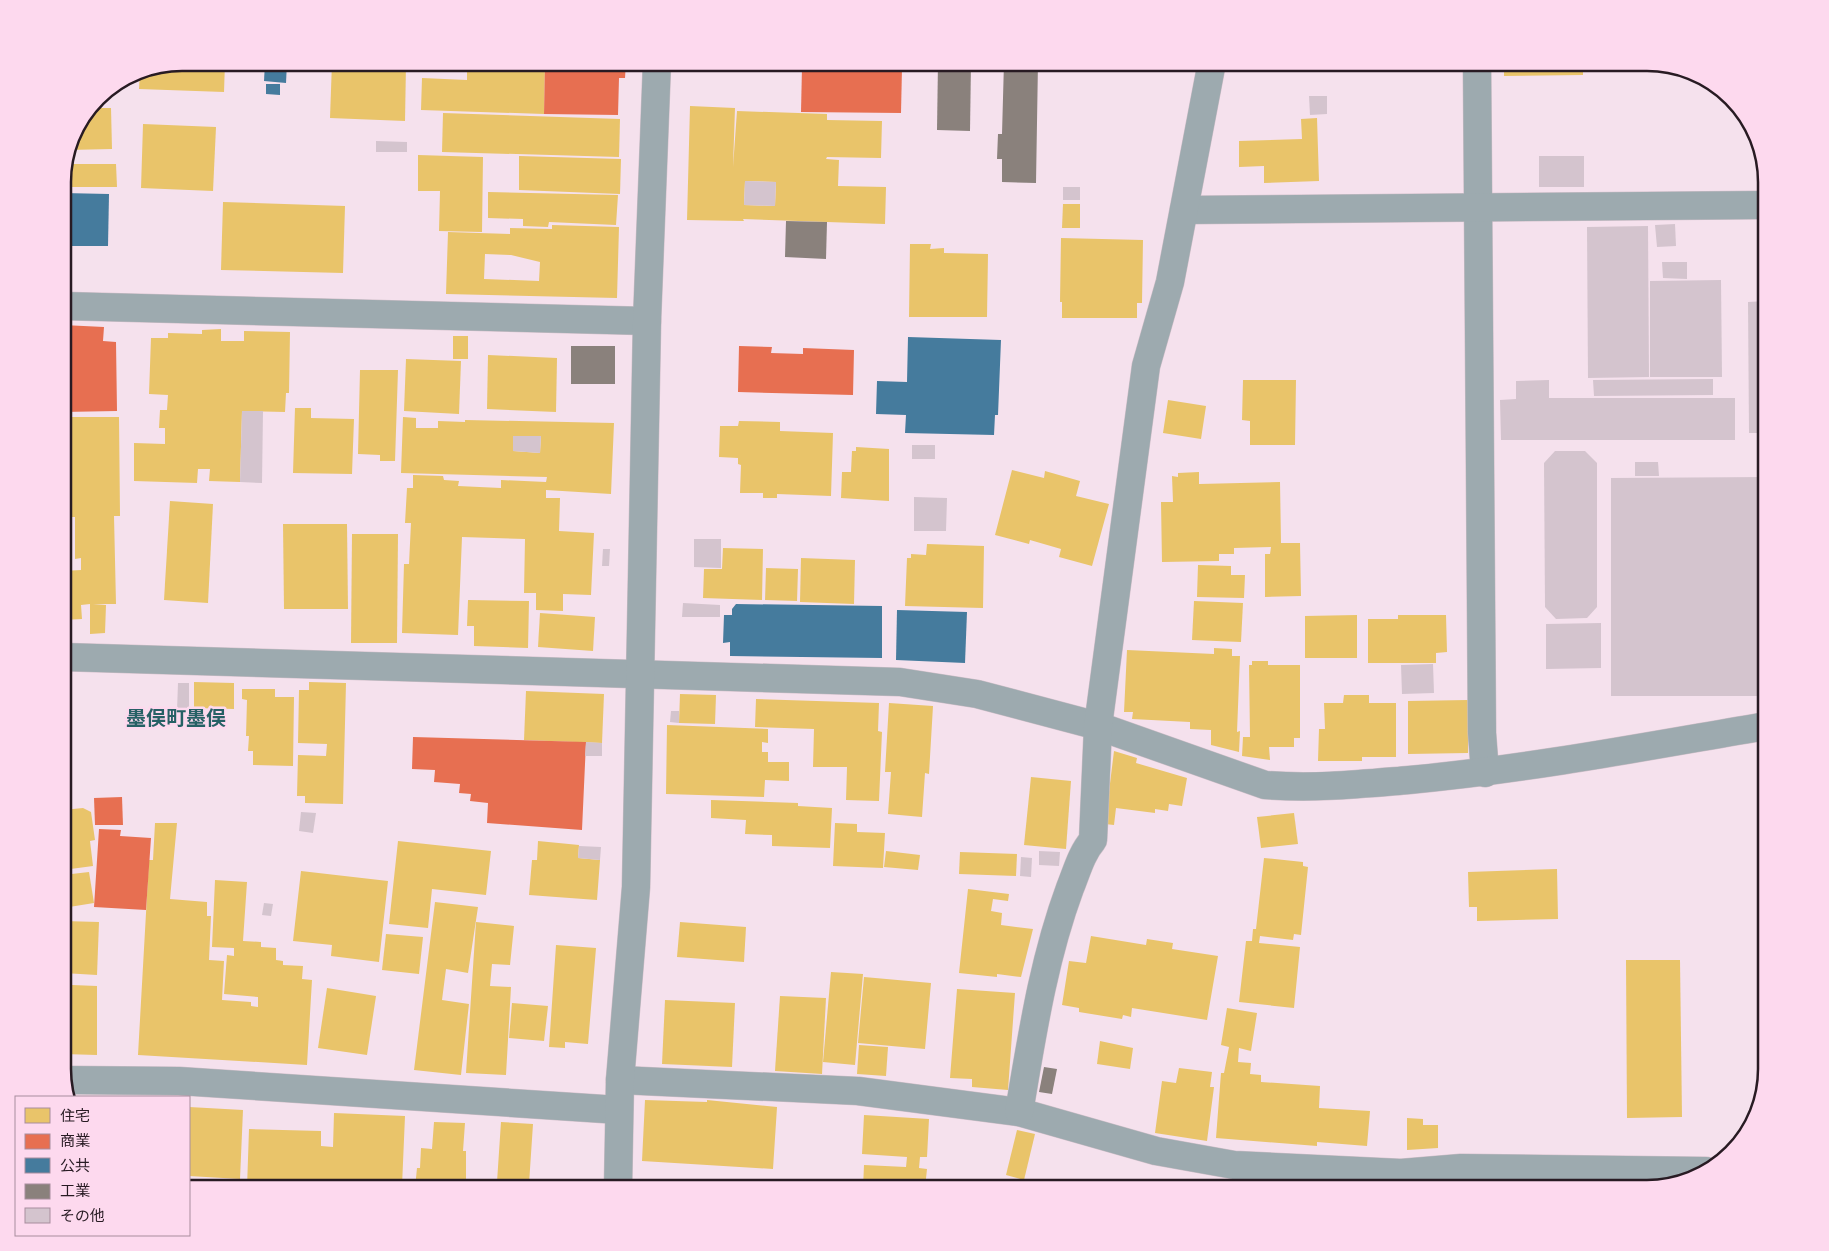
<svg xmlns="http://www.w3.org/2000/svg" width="1829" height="1251" font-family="'Libre Baskerville','Noto Sans JP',serif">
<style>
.homes{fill:#e9c46a;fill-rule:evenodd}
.shops{fill:#e76f51}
.public{fill:#457b9d}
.industry{fill:#8a817c}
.building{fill:#d4c4ce}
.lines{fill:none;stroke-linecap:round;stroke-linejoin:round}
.minor-casing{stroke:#cebfc8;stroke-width:29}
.minor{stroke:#9daaaf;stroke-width:28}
.labels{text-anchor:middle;stroke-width:5;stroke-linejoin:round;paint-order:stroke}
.quarter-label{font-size:20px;font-weight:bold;fill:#266065;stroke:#fdd9ee}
.rim{fill:none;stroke:#281b23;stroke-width:2.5}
</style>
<rect width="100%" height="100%" fill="#f5e1ed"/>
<g class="homes">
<polygon points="182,62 225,62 224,92 139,89 140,71"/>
<polygon points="332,62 406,64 405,121 330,118"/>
<polygon points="499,62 545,62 544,114 421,110 422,78 467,80 467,66 498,67"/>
<polygon points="1504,62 1583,62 1583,75 1504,76"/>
<path d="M690,106L735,108L733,167L737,111L827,114V120L882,121L881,158L827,157L826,159L839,160L838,186L886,187L885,224L743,219L744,221L687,220ZM745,181L776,182L775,206L744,205Z"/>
<polygon points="90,108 111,108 112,149 68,150 72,136"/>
<polygon points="443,113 620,119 619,157 442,152"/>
<polygon points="1317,118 1319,181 1264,183 1264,166 1239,167 1239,141 1302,139 1301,119"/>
<polygon points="143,124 216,127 213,191 141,188"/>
<polygon points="418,155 483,157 482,232 439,231 440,191 418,191"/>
<polygon points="519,156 621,159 620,194 519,190"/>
<polygon points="65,164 116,164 117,187 63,187"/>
<polygon points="488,192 618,195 616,225 549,222 548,227 523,226 523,219 488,218"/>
<polygon points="223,202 345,206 343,273 221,270"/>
<polygon points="1063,204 1080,204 1080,228 1062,228"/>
<path d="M552,225L619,227L617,298L446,294L448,232L510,234V228L552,229ZM485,254L511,255L540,262L539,281L484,279Z"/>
<polygon points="1061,238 1143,240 1142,303 1137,303 1137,318 1062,318 1062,302 1060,302"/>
<polygon points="910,244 931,244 930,249 944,248 944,253 988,254 987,317 909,317"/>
<polygon points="221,329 221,341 244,341 244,331 290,332 289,393 286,393 285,412 242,411 240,482 209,481 210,469 198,469 197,483 134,481 134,443 165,444 165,428 159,428 160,410 167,410 168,395 149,394 151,338 168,338 168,333 202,334 202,330"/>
<rect x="453" y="336" width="15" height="23"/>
<polygon points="488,355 557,358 556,412 487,409"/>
<polygon points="406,359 461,361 459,414 404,411"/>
<polygon points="360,370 398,370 395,461 380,461 380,455 358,454"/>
<polygon points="1243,380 1296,380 1295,445 1250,445 1250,421 1242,420"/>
<polygon points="1168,400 1206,406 1201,439 1163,433"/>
<polygon points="295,408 311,408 311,418 354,419 352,474 293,473"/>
<polygon points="67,417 119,417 120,516 114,516 116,604 93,604 106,605 105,633 90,634 90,604 81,605 82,619 63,620 63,571 81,570 81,558 75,559 75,517 71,517 70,456 63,456 63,428 66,428"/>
<path d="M403,417L416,418V428H438V421L465,422V420L614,423L611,494L546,490V498H560L559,531L594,533L591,595L563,594V611L536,610V593H524L525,539L462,537L458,635L402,633L404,564H409L411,523H405L407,488H413V475L443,476L444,480L459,481L458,486L501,488V480L546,482L547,477L401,473ZM513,436H541L540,453L513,451Z"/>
<polygon points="739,421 780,422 780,431 833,433 831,496 777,494 777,498 763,498 763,493 740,493 741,465 738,464 738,458 719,457 720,426 738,426"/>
<polygon points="856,447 889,449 889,501 841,498 842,472 851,472 852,451 856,451"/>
<polygon points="1012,470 1044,478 1045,471 1080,481 1076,496 1109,504 1092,566 1059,557 1061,549 1030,540 1029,544 995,535"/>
<polygon points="1199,472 1199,484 1280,482 1281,543 1300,543 1301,596 1265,597 1265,554 1270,554 1271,547 1234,548 1234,554 1219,554 1219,561 1162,562 1161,502 1173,502 1172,476 1178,477 1178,473"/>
<rect x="63" y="481" width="5" height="31"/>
<polygon points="170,501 213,504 208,603 164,600"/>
<polygon points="283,524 347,524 348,609 284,609"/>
<polygon points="352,534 398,534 397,643 351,643"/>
<polygon points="927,544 984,546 983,608 905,606 907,558 911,558 911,554 926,555"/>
<polygon points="723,548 763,549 762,600 703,598 704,569 722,569"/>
<polygon points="801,558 855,560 854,604 800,602"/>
<polygon points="1198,565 1231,566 1231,575 1245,575 1244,598 1197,597"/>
<polygon points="766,568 798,569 797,601 765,600"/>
<polygon points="468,600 529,601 528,648 474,646 474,626 467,626"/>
<polygon points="1194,601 1243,603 1241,642 1192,640"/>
<polygon points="540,613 595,617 593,651 538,647"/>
<polygon points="1357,615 1357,658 1305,658 1305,616"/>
<polygon points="1398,615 1446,615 1447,652 1436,653 1436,663 1368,663 1368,619 1398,619"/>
<polygon points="1214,648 1232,649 1232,656 1240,656 1237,732 1240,731 1239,752 1211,745 1211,730 1190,729 1190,722 1132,719 1133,712 1124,712 1127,650 1214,654"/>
<polygon points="1252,661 1268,661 1268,665 1300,665 1300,738 1294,738 1294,747 1269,747 1270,760 1242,756 1243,737 1250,737 1249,665 1252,665"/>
<polygon points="194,682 234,683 234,709 194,708"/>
<polygon points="309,682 346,683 343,804 305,803 305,796 297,796 298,755 326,756 327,744 298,743 299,690 309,690"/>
<polygon points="242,689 275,689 275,697 294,697 293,766 253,765 253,751 248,751 249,736 246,736 247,700 242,699"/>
<polygon points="526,691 604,694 602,743 524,740"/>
<polygon points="680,694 716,695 715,724 679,723"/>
<polygon points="1344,695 1369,695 1369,703 1396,703 1396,757 1362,757 1362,761 1318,761 1319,729 1325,729 1324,703 1343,703"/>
<polygon points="756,699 879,703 878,731 882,732 879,801 846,800 847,767 813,767 814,729 755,727"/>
<polygon points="1468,700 1468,753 1408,754 1408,701"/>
<polygon points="889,703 933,706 929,774 925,773 922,817 888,814 891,772 885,772"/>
<polygon points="667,725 768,729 768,743 762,742 762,752 768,752 768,762 789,762 789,781 765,780 764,797 666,794"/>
<polygon points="1114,751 1137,758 1136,763 1187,778 1182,806 1169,804 1168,811 1155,809 1155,813 1116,808 1114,825 1105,824"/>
<polygon points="1031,777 1071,781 1066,849 1024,845"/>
<polygon points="711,800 798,803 798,806 832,808 830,848 772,846 772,835 745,834 746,820 711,818"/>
<polygon points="83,808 91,812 95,840 90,841 93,866 63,870 63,810"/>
<polygon points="1294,813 1298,844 1261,848 1257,817"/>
<polygon points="155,823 177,823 170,899 207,902 207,916 211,916 209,960 224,961 222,1000 251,1002 251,1006 258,1007 258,997 224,994 227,955 234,956 234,948 212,947 215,880 247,882 243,941 261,942 261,947 276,948 276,960 283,961 283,965 303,966 302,979 312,980 307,1065 138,1055 149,860 153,860"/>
<polygon points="835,823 857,824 857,832 885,833 883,868 833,866"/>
<polygon points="398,841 491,851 486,895 432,889 428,928 389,924"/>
<polygon points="538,841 579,845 578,858 600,860 597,900 529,895 532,860 537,860"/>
<polygon points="886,851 920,855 918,870 884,867"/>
<polygon points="960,852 1017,854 1016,876 959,874"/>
<polygon points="1264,858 1303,862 1303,866 1308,867 1301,935 1294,934 1293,940 1260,936 1259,943 1300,947 1294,1008 1239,1002 1246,941 1252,941 1253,929 1256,929"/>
<polygon points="1557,869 1558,919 1477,921 1477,907 1469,907 1468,872"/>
<polygon points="301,871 388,881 379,962 331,956 332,945 293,941"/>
<polygon points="89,872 94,903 63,908 63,875"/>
<polygon points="968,889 1009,894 1008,901 993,899 991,911 1002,913 1001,925 1033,929 1021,977 997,974 997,977 959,973"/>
<polygon points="435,902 478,907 468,973 446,969 442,1000 469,1004 461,1075 414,1070"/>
<polygon points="63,921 99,922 97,975 63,973"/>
<polygon points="476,922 514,926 510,965 492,964 490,986 511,987 506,1075 466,1073"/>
<polygon points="680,922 746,927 744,962 677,957"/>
<polygon points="386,934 423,937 419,974 382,970"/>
<polygon points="1091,936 1146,945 1147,939 1173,943 1172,949 1218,956 1207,1020 1132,1008 1131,1017 1123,1015 1122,1019 1079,1012 1079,1008 1062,1005 1069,961 1086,963"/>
<polygon points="556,945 596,948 588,1044 565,1042 565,1048 549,1047"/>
<polygon points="1626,960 1680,960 1682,1117 1627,1118"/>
<polygon points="831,972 863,974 855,1065 823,1062"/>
<polygon points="864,977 931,983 925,1049 858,1043"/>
<polygon points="63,978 72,978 72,985 97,986 97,1055 63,1054"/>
<polygon points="327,988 376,996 367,1055 318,1048"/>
<polygon points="957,989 1015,993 1008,1090 972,1087 972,1079 950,1078"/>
<polygon points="780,996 826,998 822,1074 775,1071"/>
<polygon points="665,1000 735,1003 732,1067 662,1064"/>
<polygon points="512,1003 548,1006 544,1041 509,1038"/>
<polygon points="1227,1008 1257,1013 1251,1051 1239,1048 1238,1062 1251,1063 1250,1074 1261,1075 1261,1082 1320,1086 1319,1108 1370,1111 1367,1146 1317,1142 1317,1146 1216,1138 1221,1073 1224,1073 1229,1047 1221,1045"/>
<polygon points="1100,1041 1133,1048 1130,1069 1097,1064"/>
<polygon points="859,1045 888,1047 886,1076 857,1074"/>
<polygon points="1179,1068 1212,1072 1210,1087 1214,1087 1207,1141 1155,1133 1162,1081 1176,1083"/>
<polygon points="645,1100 707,1102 707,1100 777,1107 773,1169 642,1161"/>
<polygon points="189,1107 243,1110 240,1179 189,1176"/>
<polygon points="334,1113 405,1116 402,1186 398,1185 398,1188 247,1188 249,1129 321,1131 321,1156 321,1146 333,1147"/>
<polygon points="864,1115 929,1119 927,1157 920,1157 919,1168 927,1169 925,1188 863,1188 864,1165 906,1167 907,1157 862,1154"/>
<polygon points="1407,1118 1423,1119 1423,1125 1438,1125 1438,1148 1407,1150"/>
<polygon points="434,1122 465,1123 463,1151 466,1151 466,1188 415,1188 417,1168 420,1168 421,1148 432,1149"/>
<polygon points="501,1122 533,1124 529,1184 527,1184 527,1188 500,1188 500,1182 497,1182"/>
<polygon points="1017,1130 1035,1134 1024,1180 1006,1175"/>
<rect x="189" y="1179" width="22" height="9"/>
<polygon points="1022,1182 1045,1188 1020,1188"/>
<polygon points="1060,1183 1080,1188 1058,1188"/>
</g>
<g class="shops">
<polygon points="545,62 626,62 625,78 619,78 618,115 544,114"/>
<polygon points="802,67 902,68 901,113 801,112"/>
<polygon points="63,325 104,327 103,341 116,342 117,411 63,412"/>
<polygon points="739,346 772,347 771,353 803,354 803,348 854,350 853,395 738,392"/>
<polygon points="413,737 586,742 582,830 487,823 488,803 470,801 471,794 459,793 460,784 434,782 435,770 412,769"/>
<polygon points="122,797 123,825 95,825 94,798"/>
<polygon points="99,829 121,830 120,836 151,838 146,910 94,907"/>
</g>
<g class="public">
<polygon points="265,62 287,62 286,83 264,81"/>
<polygon points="266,84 280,84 280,95 266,94"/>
<polygon points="63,193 109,194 108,246 63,246"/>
<polygon points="908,337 1001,340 998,415 995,415 994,435 905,433 906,415 876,414 877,381 907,382"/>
<polygon points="736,604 882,606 882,658 730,656 730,642 723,643 724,615 732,615 732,609"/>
<polygon points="897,610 967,612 965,663 896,660"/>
</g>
<g class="industry">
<polygon points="938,62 971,62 970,131 937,130"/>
<polygon points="1004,62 1038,62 1036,183 1002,182 1002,159 997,159 998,134 1002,134"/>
<polygon points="786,221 827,222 826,259 785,257"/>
<rect x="571" y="346" width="44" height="38"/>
<polygon points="1044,1067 1057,1069 1052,1094 1039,1092"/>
</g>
<g class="building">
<polygon points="1309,96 1327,96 1327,114 1310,115"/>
<polygon points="376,141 407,142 407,152 376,152"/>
<rect x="1539" y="156" width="45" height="31"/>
<polygon points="745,181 776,182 775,206 744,205"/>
<rect x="1063" y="187" width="17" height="13"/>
<polygon points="1675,224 1676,246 1657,247 1655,225"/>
<polygon points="1648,226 1649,377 1588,378 1587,227"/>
<polygon points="1662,262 1687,262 1687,279 1663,278"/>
<polygon points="1721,280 1722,377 1650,377 1650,281"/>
<polygon points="1766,301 1766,433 1749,433 1748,302"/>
<polygon points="1713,379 1713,395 1594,396 1593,380"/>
<polygon points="1549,380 1549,398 1735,398 1735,440 1501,440 1500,400 1516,399 1516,381"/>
<polygon points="242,411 263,411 262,483 240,482"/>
<polygon points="513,436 541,436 540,453 513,451"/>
<rect x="912" y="445" width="23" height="14"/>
<polygon points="1555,451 1585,451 1597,463 1597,607 1587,618 1556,619 1545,607 1544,463"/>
<polygon points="1635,462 1658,462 1659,476 1635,476"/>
<polygon points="1766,477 1766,696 1611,696 1611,478"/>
<polygon points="914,497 947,498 946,531 914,531"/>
<polygon points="694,539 721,539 721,568 694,567"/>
<polygon points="603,549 610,549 609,566 602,566"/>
<polygon points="683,603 720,605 720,617 682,617"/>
<polygon points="1601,623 1601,668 1546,669 1546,624"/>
<polygon points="1433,664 1434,693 1402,694 1401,665"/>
<polygon points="178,683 189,683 189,712 177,711"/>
<polygon points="671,711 679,711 679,723 670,722"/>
<polygon points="586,742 602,743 602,756 585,756"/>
<polygon points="301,812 316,813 313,833 299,831"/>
<polygon points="579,846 601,847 600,860 578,858"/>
<polygon points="1039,851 1060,852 1059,866 1039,865"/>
<polygon points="1021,857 1032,858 1031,877 1020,876"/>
<polygon points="264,903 273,904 271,916 262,915"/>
</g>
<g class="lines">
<defs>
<g id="minor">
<polyline points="1477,62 1482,733 1485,773"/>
<polyline points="1184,210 1766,205"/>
<polyline points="63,306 647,321"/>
<path d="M63,657L900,682L977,694L1098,726L1265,785C1314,789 1361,784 1409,780C1529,769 1648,746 1766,726"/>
<polyline points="64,1080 179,1081 619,1110"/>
<polyline points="620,1080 858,1091 1019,1112 1156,1151 1234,1165 1401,1173 1461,1168 1706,1171"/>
<path d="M1019,1112C1032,1036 1043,961 1070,888C1077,871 1081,854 1093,840L1098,726L1146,366L1170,282L1212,62"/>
<polyline points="618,1188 620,1080 636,887 647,321 657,62"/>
</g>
</defs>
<use href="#minor" class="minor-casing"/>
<use href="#minor" class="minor"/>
</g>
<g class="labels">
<g class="quarter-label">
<text x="176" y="725">墨俣町墨俣</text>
</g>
</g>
<path d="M0 0H1829V1251H0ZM182 71H1647A111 111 0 0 1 1758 182V1069A111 111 0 0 1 1647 1180H182A111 111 0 0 1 71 1069V182A111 111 0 0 1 182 71Z" fill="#fdd9ee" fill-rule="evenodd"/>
<path class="rim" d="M182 71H1647A111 111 0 0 1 1758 182V1069A111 111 0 0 1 1647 1180H182A111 111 0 0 1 71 1069V182A111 111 0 0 1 182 71Z"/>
<rect x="15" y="1096" width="175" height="140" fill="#fdd9ee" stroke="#a88d9d"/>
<rect x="25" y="1108" width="25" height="15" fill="#e9c46a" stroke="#a88d9d"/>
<text x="60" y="1121" font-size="15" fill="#281b23">住宅</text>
<rect x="25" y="1134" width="25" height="15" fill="#e76f51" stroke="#a88d9d"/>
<text x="60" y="1146" font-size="15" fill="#281b23">商業</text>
<rect x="25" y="1158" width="25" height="15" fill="#457b9d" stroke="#a88d9d"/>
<text x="60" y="1171" font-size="15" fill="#281b23">公共</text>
<rect x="25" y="1184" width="25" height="15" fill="#8a817c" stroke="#a88d9d"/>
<text x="60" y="1196" font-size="15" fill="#281b23">工業</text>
<rect x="25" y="1208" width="25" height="15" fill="#d4c4ce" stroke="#a88d9d"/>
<text x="60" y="1221" font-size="15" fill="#281b23">その他</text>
</svg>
